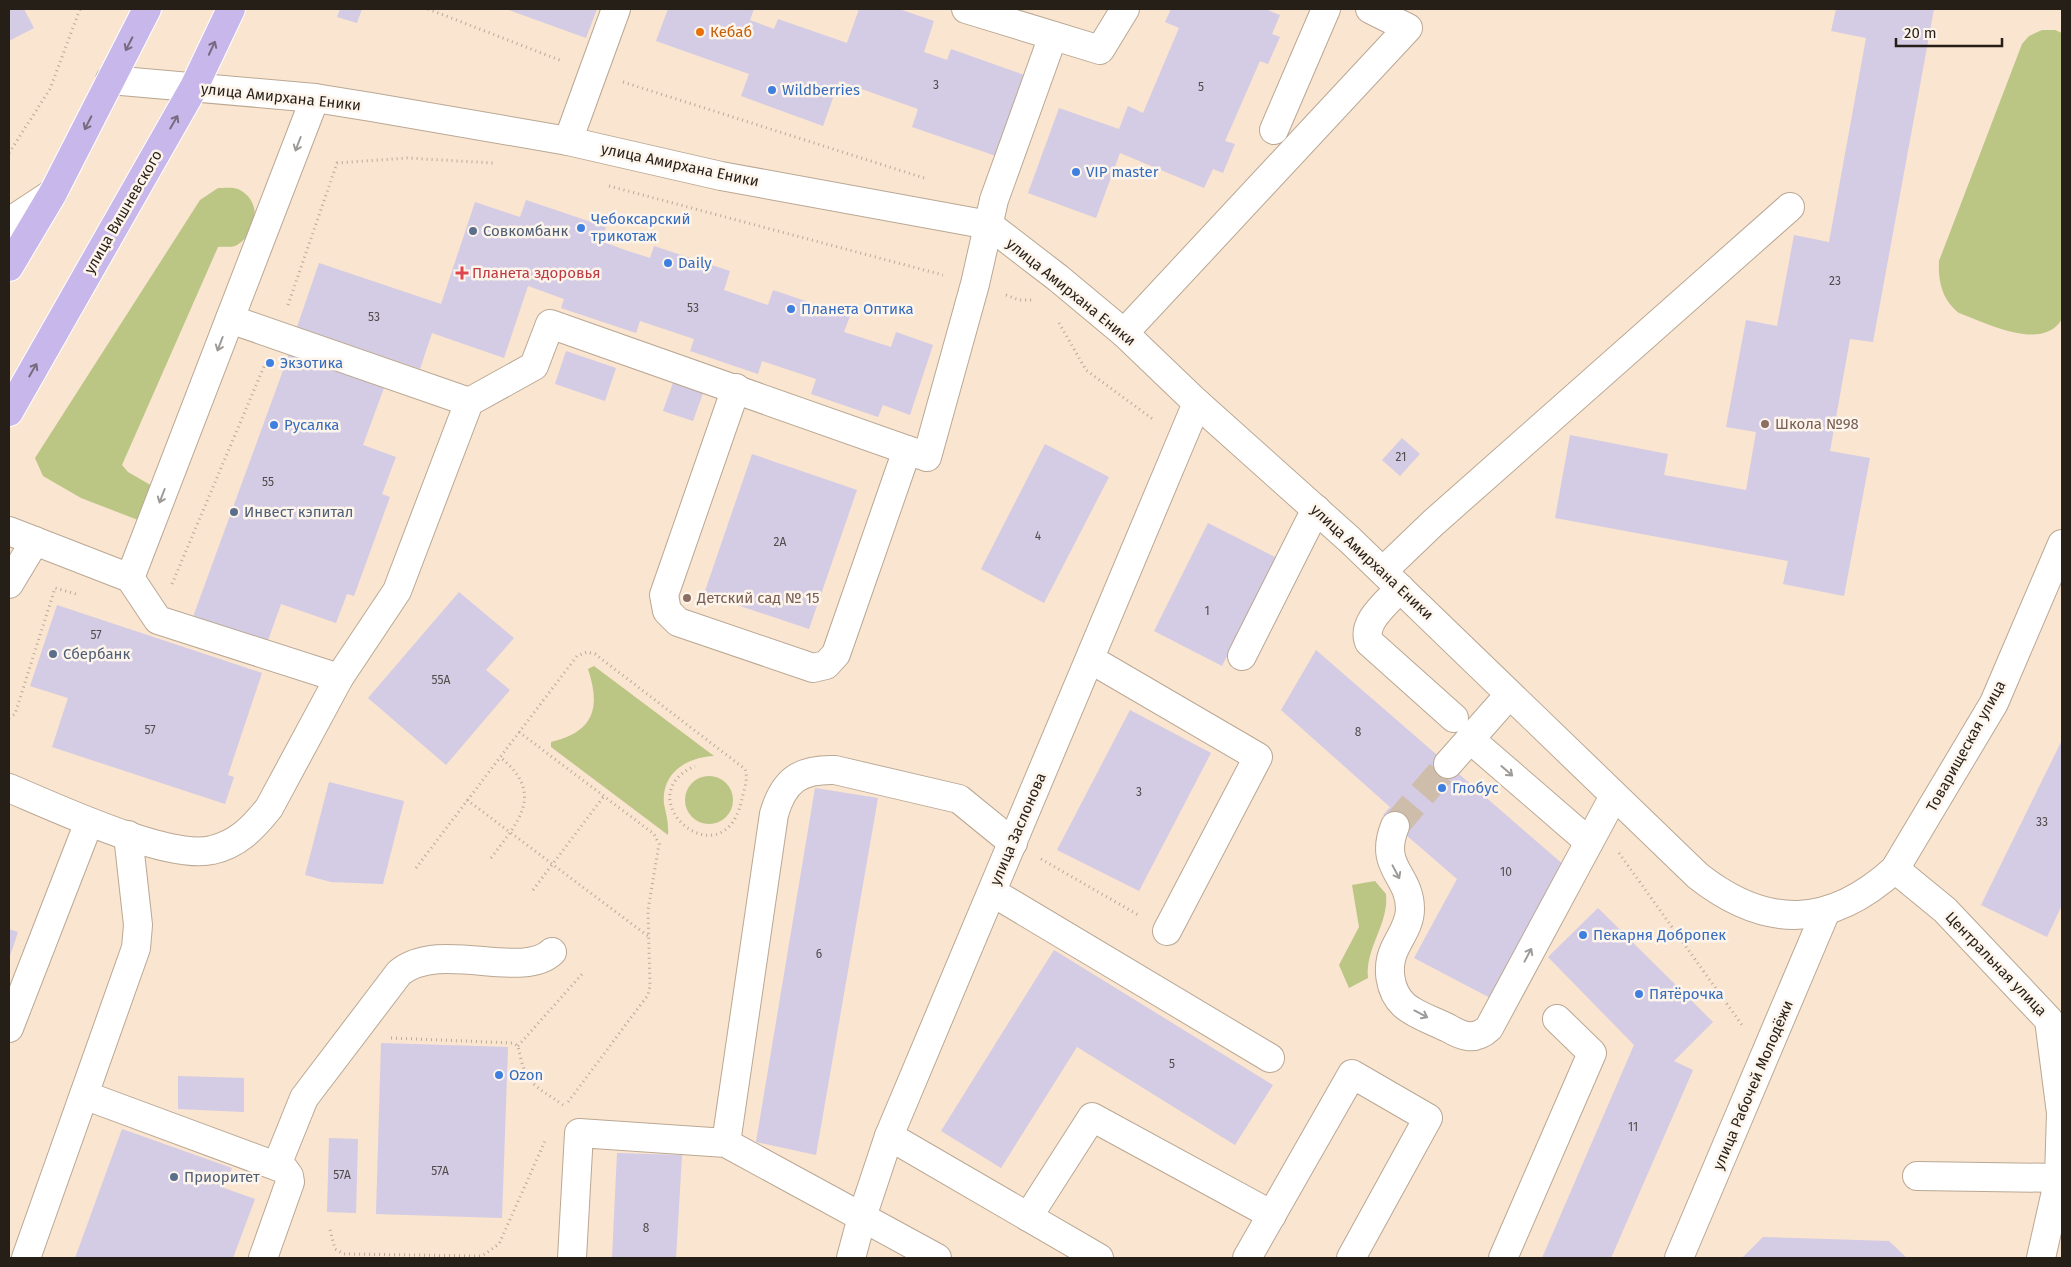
<svg xmlns="http://www.w3.org/2000/svg" width="2071" height="1267" font-family="'Fira Sans',sans-serif">
<style>
.green{fill:#bbc584}
.building{fill:#d4cbe4}
.lines{fill:none;stroke-linecap:round;stroke-linejoin:round}
.minor-tunnel{stroke:#cfbdab;stroke-width:28;stroke-dasharray:28 14;stroke-linecap:butt}
.minor-casing{stroke:#baa894;stroke-width:30}
.major-casing{stroke:#fff;stroke-width:30}
.path{stroke:#baa998;stroke-width:3;stroke-dasharray:1 4;stroke-linecap:butt}
.minor{stroke:#fff;stroke-width:28}
.major{stroke:#c8b7ea;stroke-width:28}
.oneway{stroke:#776b80}
.oneway2{stroke:#9d9a97}
.food-dot{fill:#e8710a;stroke:#fdf5ec;stroke-width:2}
.shop-dot{fill:#3f7fe0;stroke:#fdf5ec;stroke-width:2}
.service-dot{fill:#5c6f8a;stroke:#fdf5ec;stroke-width:2}
.health-dot{fill:#e0444e;stroke:#fdf5ec;stroke-width:2}
.education-dot{fill:#8d6e63;stroke:#fdf5ec;stroke-width:2}
.labels{text-anchor:middle;stroke-width:5;stroke-linejoin:round;paint-order:stroke}
.number-label{font-size:12px;fill:#524a4a}
.food-label{font-size:15px;fill:#c56008;stroke:#fdf5ec;text-anchor:start}
.shop-label{font-size:15px;fill:#366cbe;stroke:#fdf5ec;text-anchor:start}
.street-label{font-size:15px;fill:#261f17;stroke:#fdf5ec}
.service-label{font-size:15px;fill:#4e5e75;stroke:#fdf5ec;text-anchor:start}
.health-label{font-size:15px;fill:#be3a42;stroke:#fdf5ec;text-anchor:start}
.education-label{font-size:15px;fill:#785e54;stroke:#fdf5ec;text-anchor:start}
</style>
<rect width="100%" height="100%" fill="#f9e5d0"/>
<g class="green">
<path d="M2042,30H2055L2062,33V319C2042,353 1985,322 1959,313C1942,300 1938,281 1939,261L2022,44L2029,36Z"/>
<path d="M218,188C224,188 233,187 238,189C263,201 258,232 237,245C232,248 223,246 218,247L122,465L128,472L154,487L138,520L81,498L43,476L35,458L200,200Z"/>
<path d="M594,666L714,756C687,757 661,773 664,804C666,814 669,824 668,835L551,747V742C594,732 601,708 588,669Z"/>
<circle cx="709" cy="800" r="24"/>
<path d="M1375,881L1386,894C1389,925 1365,947 1368,978L1349,988L1339,965L1359,927L1352,885Z"/>
</g>
<g class="building">
<polygon points="9,9 24,9 34,28 9,41"/>
<polygon points="340,9 362,9 357,23 337,17"/>
<polygon points="506,9 597,9 586,38"/>
<polygon points="668,9 754,9 750,20 774,29 778,19 847,43 859,9 899,9 934,21 924,52 947,60 951,49 1027,76 999,157 912,127 918,109 839,81 823,126 741,96 749,74 656,41"/>
<polygon points="1171,9 1265,9 1280,15 1272,34 1280,37 1268,64 1260,61 1225,141 1235,144 1223,173 1213,169 1204,188 1120,153 1096,218 1028,193 1059,108 1119,129 1128,106 1143,113 1179,28 1165,22"/>
<polygon points="1836,9 1934,9 1873,342 1850,339 1830,451 1870,458 1844,596 1783,584 1788,561 1555,518 1570,435 1668,454 1664,475 1746,490 1756,432 1726,427 1746,320 1777,326 1794,235 1829,242 1866,38 1831,31"/>
<polygon points="526,200 606,227 601,241 625,250 650,258 654,246 730,271 724,290 768,305 773,290 850,316 844,332 891,347 896,332 933,345 910,415 883,405 878,417 811,394 816,379 762,361 758,374 690,351 694,339 640,321 636,333 561,308 564,299 528,286 504,358 432,333 420,369 297,327 319,263 441,304 475,202 520,217"/>
<polygon points="566,351 616,368 605,401 555,384"/>
<polygon points="289,354 384,388 363,445 396,457 382,494 390,497 354,596 347,594 336,623 281,604 267,643 193,617"/>
<polygon points="673,383 703,393 693,421 663,411"/>
<polygon points="1402,438 1420,454 1400,476 1382,460"/>
<polygon points="1045,444 1109,477 1044,603 981,569"/>
<polygon points="752,454 857,490 809,629 704,594"/>
<polygon points="1208,523 1277,558 1222,666 1154,631"/>
<polygon points="459,592 514,638 486,670 510,690 446,765 368,698"/>
<polygon points="57,605 262,673 228,775 234,777 225,804 52,747 68,698 30,686"/>
<polygon points="1316,650 1565,866 1494,1000 1414,958 1457,879 1383,815 1390,807 1281,710"/>
<polygon points="1130,710 1211,753 1139,891 1057,850"/>
<polygon points="2062,740 2062,905 2047,937 1981,905"/>
<polygon points="329,782 404,801 383,884 331,882 305,875"/>
<polygon points="815,788 878,798 816,1155 756,1142"/>
<polygon points="1598,908 1713,1022 1674,1061 1693,1070 1611,1258 1542,1258 1634,1045 1548,957"/>
<polygon points="9,929 18,932 9,959"/>
<polygon points="1054,950 1273,1085 1235,1145 1077,1047 1001,1168 941,1131"/>
<polygon points="381,1043 508,1047 502,1218 376,1214"/>
<polygon points="178,1076 244,1078 244,1112 178,1109"/>
<polygon points="122,1129 232,1168 224,1188 255,1199 233,1258 75,1258"/>
<polygon points="329,1138 358,1139 356,1213 327,1212"/>
<polygon points="617,1153 682,1155 676,1258 612,1258"/>
<polygon points="1763,1237 1889,1241 1907,1258 1742,1258"/>
</g>
<g class="lines">
<polyline class="minor-tunnel" points="1395,826 1448,764"/>
<defs>
<g id="minor">
<polyline points="966,9 1100,50 1125,9"/>
<path d="M110,80L315,98L371,107L568,141L721,176L989,225L1058,278L1124,333L1197,403L1350,540L1698,876C1767,930 1830,928 1895,869L1994,703L2062,544"/>
<polyline points="1274,130 1326,9"/>
<polyline points="568,141 616,9"/>
<polyline points="9,222 53,193"/>
<polyline points="230,319 469,402"/>
<polyline points="1124,333 1408,28 1370,9"/>
<polyline points="736,388 664,595 667,611 678,622 813,668 826,665 836,654 907,450"/>
<polyline points="9,531 130,578 158,620 339,678"/>
<polyline points="1383,571 1433,523 1790,207"/>
<polyline points="130,578 315,98"/>
<polyline points="9,584 35,541"/>
<path d="M1400,588C1388,602 1361,622 1369,642L1454,718"/>
<polyline points="1242,656 1316,509"/>
<polyline points="1090,659 1258,757 1167,931"/>
<polyline points="1470,739 1589,842"/>
<polyline points="1448,764 1509,695"/>
<path d="M9,788C52,806 169,861 212,850C238,844 253,828 269,808L339,678L397,591L469,402L534,366L550,324L927,457L975,284L994,200L1053,36"/>
<path d="M1395,826C1378,868 1410,874 1410,909C1410,924 1401,935 1395,948C1386,966 1389,991 1404,1005C1415,1015 1434,1021 1448,1028C1463,1037 1475,1041 1489,1028L1614,796"/>
<polyline points="1895,869 1945,910 2049,1020 2061,1113 2059,1178 2041,1258"/>
<polyline points="992,892 1270,1058"/>
<polyline points="9,1028 89,822"/>
<polyline points="84,1095 284,1169 289,1176 290,1182 263,1258"/>
<polyline points="889,1136 1099,1258"/>
<path d="M726,1143L774,814C784,780 800,769 835,770L959,799L1013,843"/>
<path d="M277,1165L304,1098L399,973C440,939 521,981 552,952"/>
<polyline points="1917,1176 2059,1178"/>
<polyline points="1028,1217 1092,1117 1272,1215"/>
<polyline points="26,1258 136,948 138,925 128,835"/>
<polyline points="572,1258 579,1133 726,1143 937,1258"/>
<polyline points="851,1258 862,1217 889,1136 1197,403"/>
<polyline points="1247,1258 1352,1074 1428,1118 1351,1258"/>
<polyline points="1503,1258 1592,1053 1557,1019"/>
<polyline points="1679,1258 1826,911"/>
</g>
<g id="major">
<polyline points="9,267 53,193 147,9"/>
<polyline points="9,412 194,87 231,9"/>
</g>
</defs>
<use href="#minor" class="minor-casing"/>
<use href="#major" class="major-casing"/>
<g class="path">
<polyline points="428,9 562,61"/>
<polyline points="623,82 924,178"/>
<polyline points="9,153 50,89 80,9"/>
<polyline points="609,186 943,275"/>
<polyline points="1006,295 1019,300 1032,300"/>
<polyline points="288,305 337,163 407,158 493,163"/>
<polyline points="1059,323 1086,370 1154,420"/>
<polyline points="172,584 265,364"/>
<polyline points="9,718 15,714 55,588 76,594"/>
<polyline points="519,732 654,834 659,844 648,910 650,986 648,995 568,1102"/>
<polyline points="467,800 648,936"/>
<polyline points="1619,853 1742,1025"/>
<path d="M491,858C518,822 546,794 500,757"/>
<polyline points="1041,859 1140,916"/>
<path d="M416,868L577,656L587,652L595,654L745,769C749,780 743,792 741,803C721,881 625,797 695,766"/>
<polyline points="533,890 604,796"/>
<path d="M391,1038L513,1043L518,1046C526,1086 532,1083 563,1105"/>
<polyline points="518,1046 582,974"/>
<polyline points="330,1230 335,1249 344,1254 482,1256 499,1244 545,1141"/>
</g>
<use href="#minor" class="minor"/>
<use href="#major" class="major"/>
</g>
<defs><path id="oneway-shaft" d="M-6 0H5M1.5-3L5.5 0L1.5 3" fill="none" stroke-width="1.6" stroke-linecap="round" stroke-linejoin="round" transform="scale(1.25)"/></defs>
<g class="oneway">
<use href="#oneway-shaft" transform="translate(129 44) rotate(117)"/>
<use href="#oneway-shaft" transform="translate(212 48) rotate(-65)"/>
<use href="#oneway-shaft" transform="translate(174 122) rotate(-60)"/>
<use href="#oneway-shaft" transform="translate(88 123) rotate(117)"/>
<use href="#oneway-shaft" transform="translate(33 370) rotate(-60)"/>
</g>
<g class="oneway2">
<use href="#oneway-shaft" transform="translate(298 144) rotate(111)"/>
<use href="#oneway-shaft" transform="translate(220 344) rotate(111)"/>
<use href="#oneway-shaft" transform="translate(162 496) rotate(111)"/>
<use href="#oneway-shaft" transform="translate(1507 771) rotate(41)"/>
<use href="#oneway-shaft" transform="translate(1396 872) rotate(62)"/>
<use href="#oneway-shaft" transform="translate(1528 955) rotate(-62)"/>
<use href="#oneway-shaft" transform="translate(1421 1014) rotate(28)"/>
</g>
<circle class="food-dot" cx="700" cy="32" r="5"/>
<g class="shop-dot">
<circle cx="772" cy="90" r="5"/>
<circle cx="1076" cy="172" r="5"/>
<circle cx="581" cy="228" r="5"/>
<circle cx="668" cy="263" r="5"/>
<circle cx="791" cy="309" r="5"/>
<circle cx="270" cy="363" r="5"/>
<circle cx="274" cy="425" r="5"/>
<circle cx="1442" cy="788" r="5"/>
<circle cx="1583" cy="935" r="5"/>
<circle cx="1639" cy="994" r="5"/>
<circle cx="499" cy="1075" r="5"/>
</g>
<g class="service-dot">
<circle cx="473" cy="231" r="5"/>
<circle cx="234" cy="512" r="5"/>
<circle cx="53" cy="654" r="5"/>
<circle cx="174" cy="1177" r="5"/>
</g>
<path class="health-dot" d="M459.5 265.5h5v5h5v5h-5v5h-5v-5h-5v-5h5z"/>
<g class="education-dot">
<circle cx="1765" cy="424" r="5"/>
<circle cx="687" cy="598" r="5"/>
</g>
<g class="labels">
<g class="number-label">
<text x="936" y="89">3</text>
<text x="1201" y="91">5</text>
<text x="1835" y="285">23</text>
<text x="693" y="312">53</text>
<text x="374" y="321">53</text>
<text x="1401" y="461">21</text>
<text x="268" y="486">55</text>
<text x="1038" y="540">4</text>
<text x="780" y="546">2А</text>
<text x="1207" y="615">1</text>
<text x="96" y="639">57</text>
<text x="441" y="684">55А</text>
<text x="150" y="734">57</text>
<text x="1358" y="736">8</text>
<text x="1139" y="796">3</text>
<text x="2042" y="826">33</text>
<text x="1506" y="876">10</text>
<text x="819" y="958">6</text>
<text x="1172" y="1068">5</text>
<text x="1633" y="1131">11</text>
<text x="440" y="1175">57А</text>
<text x="342" y="1179">57А</text>
<text x="646" y="1232">8</text>
</g>
<g class="food-label">
<text x="710" y="37">Кебаб</text>
</g>
<g class="shop-label">
<text x="782" y="95">Wildberries</text>
<text x="1086" y="177">VIP master</text>
<text x="591" y="224">Чебоксарский<tspan x="591" dy="17">трикотаж</tspan></text>
<text x="678" y="268">Daily</text>
<text x="801" y="314">Планета Оптика</text>
<text x="280" y="368">Экзотика</text>
<text x="284" y="430">Русалка</text>
<text x="1452" y="793">Глобус</text>
<text x="1593" y="940">Пекарня Добропек</text>
<text x="1649" y="999">Пятёрочка</text>
<text x="509" y="1080">Ozon</text>
</g>
<g class="street-label">
<text transform="translate(281 97) rotate(6)" y="5">улица Амирхана Еники</text>
<text transform="translate(680 165) rotate(12)" y="5">улица Амирхана Еники</text>
<text transform="translate(123 212) rotate(-60)" y="5">улица Вишневского</text>
<text transform="translate(1071 292) rotate(39)" y="5">улица Амирхана Еники</text>
<text transform="translate(1372 562) rotate(43)" y="5">улица Амирхана Еники</text>
<text transform="translate(1966 746) rotate(-61)" y="5">Товарищеская улица</text>
<text transform="translate(1018 829) rotate(-67)" y="5">улица Заслонова</text>
<text transform="translate(1996 964) rotate(46)" y="5">Центральная улица</text>
<text transform="translate(1753 1085) rotate(-67)" y="5">улица Рабочей Молодёжи</text>
</g>
<g class="service-label">
<text x="483" y="236">Совкомбанк</text>
<text x="244" y="517">Инвест кэпитал</text>
<text x="63" y="659">Сбербанк</text>
<text x="184" y="1182">Приоритет</text>
</g>
<g class="health-label">
<text x="472" y="278">Планета здоровья</text>
</g>
<g class="education-label">
<text x="1775" y="429">Школа №98</text>
<text x="697" y="603">Детский сад № 15</text>
</g>
</g>
<rect width="2071" height="1267" fill="none" stroke="#261f17" stroke-width="20"/>
<path d="M1896 38v8h106v-8" fill="none" stroke="#261f17" stroke-width="2.5"/>
<text x="1904" y="38" font-size="15" fill="#261f17" stroke="#fdf5ec" stroke-width="4" paint-order="stroke">20 m</text>
</svg>
